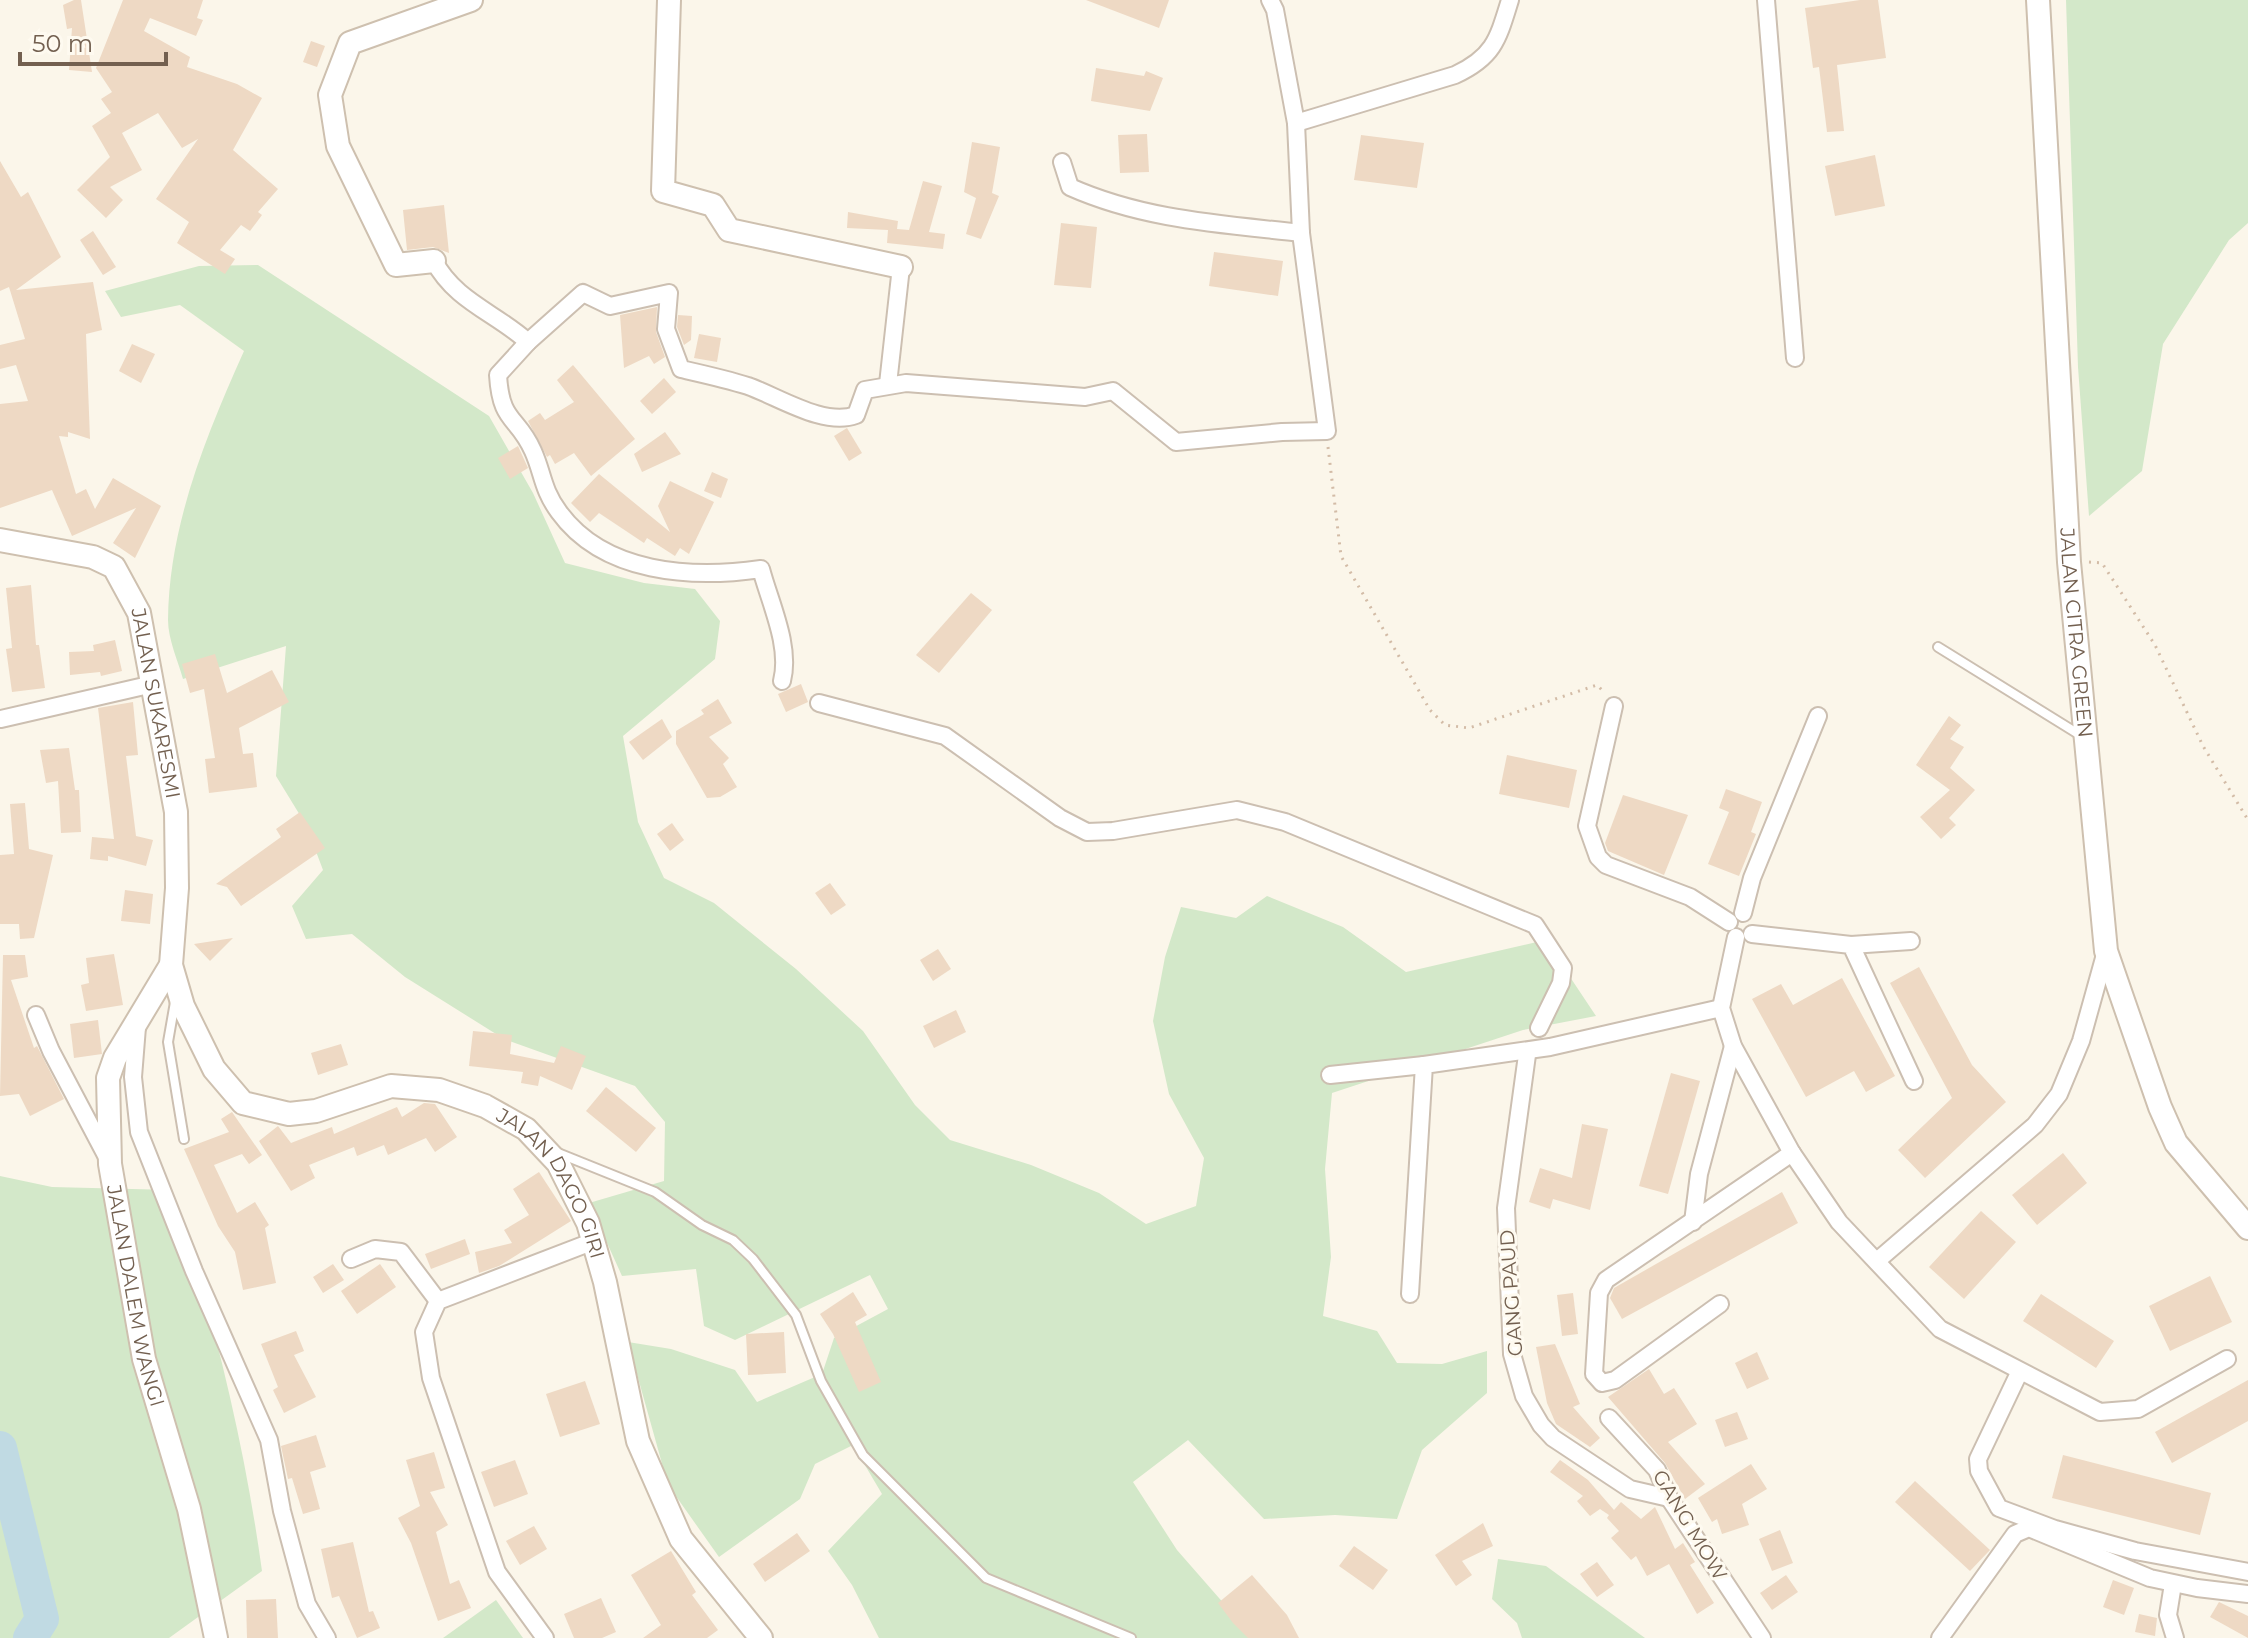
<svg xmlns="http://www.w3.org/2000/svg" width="2248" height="1638" font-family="Montserrat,sans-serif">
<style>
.green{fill:#d3e8c9}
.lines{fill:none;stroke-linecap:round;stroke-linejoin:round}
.river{stroke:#c0dae3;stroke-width:34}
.building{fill:#eed9c4}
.lane-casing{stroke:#ccbfb1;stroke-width:12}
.street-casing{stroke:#ccbfb1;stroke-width:20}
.secondary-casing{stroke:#cec0af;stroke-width:26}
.path{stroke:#d3bca7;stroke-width:3;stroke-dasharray:2 6;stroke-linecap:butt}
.lane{stroke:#fff;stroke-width:8}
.street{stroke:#fff;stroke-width:16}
.secondary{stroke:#fff;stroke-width:22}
.labels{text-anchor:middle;stroke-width:6;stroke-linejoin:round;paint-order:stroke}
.street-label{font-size:20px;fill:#736050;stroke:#fefaf0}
</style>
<rect width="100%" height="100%" fill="#fbf6ea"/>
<g class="green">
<polygon points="2066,0 2248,0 2248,223 2229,240 2163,344 2142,471 2089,516 2078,367"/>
<path d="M258,265L489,416L533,493L565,563L644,583L695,589L720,621L715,659L623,736L638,822L664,878L714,903L796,969L863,1031L915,1105L950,1140L1031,1165L1099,1193L1146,1224L1196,1206L1204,1158L1169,1094L1153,1021L1165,957L1181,907L1236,918L1267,896L1343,927L1406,972L1537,942L1572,980L1596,1016L1523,1030L1332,1093L1325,1169L1331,1257L1323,1316L1377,1331L1397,1363L1442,1364L1487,1351V1393L1422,1450L1397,1519L1335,1515L1264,1519L1188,1440L1133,1482L1177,1550L1254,1638H879L852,1585L828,1551L882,1494L853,1445L815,1464L800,1499L719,1557L668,1485L628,1342L671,1349L735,1370L757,1402L822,1374L834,1338L888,1309L870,1275L735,1340L704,1326L696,1269L622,1276L589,1203L664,1181L665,1122L635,1086L504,1039L405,977L352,934L306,939L292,906L323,870L306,825L276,776L286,646L183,679C178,661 168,639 168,620C169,525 206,436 244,351L180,305L121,317L105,291L199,266Z"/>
<path d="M0,1176L52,1187L172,1190C213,1315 244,1440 262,1571L169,1638H0Z"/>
<polygon points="1498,1559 1546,1566 1645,1638 1522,1638 1517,1623 1492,1599"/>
<polygon points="496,1600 523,1638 443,1638"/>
</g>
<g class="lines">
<polyline class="river" points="0,1448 42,1619 30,1638"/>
</g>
<g class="building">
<polygon points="74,0 81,0 92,72 69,70 72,28 67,29 63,5"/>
<polygon points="123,0 203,0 197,18 203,20 196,36 150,18 144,31 190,57 187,67 237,84 262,98 233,150 278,189 258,212 262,215 250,231 241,225 220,250 235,259 225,274 177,243 189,222 156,199 198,139 182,148 158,113 122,133 142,170 110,187 123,200 106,218 77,190 110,157 92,126 111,113 101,99 112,92 96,68"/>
<polygon points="1086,0 1169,0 1159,28"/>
<polygon points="1860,0 1878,0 1886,58 1837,65 1844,131 1827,132 1819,67 1813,68 1805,8"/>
<polygon points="311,41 325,46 317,67 303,62"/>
<polygon points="1096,68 1144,76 1146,71 1163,78 1150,111 1091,101"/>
<polygon points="1147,134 1149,172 1120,173 1118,135"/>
<polygon points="1361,135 1424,143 1417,188 1354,180"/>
<polygon points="972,142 1000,147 992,193 999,196 981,239 966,234 976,198 964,192"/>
<polygon points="1875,155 1885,206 1835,216 1825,166"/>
<polygon points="0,161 21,197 28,192 61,257 16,290 93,282 102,330 86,334 90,439 68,432 68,437 59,436 76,494 86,489 95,509 113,478 161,506 135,558 113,543 136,508 72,536 52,490 0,508 0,404 28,401 16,365 0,369 0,345 25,339 9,287 0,291"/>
<polygon points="923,181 942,186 929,232 945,234 943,249 887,243 888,230 847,228 848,212 898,221 897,229 909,230"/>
<polygon points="444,205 449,253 433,247 407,250 403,210"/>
<polygon points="1061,223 1097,227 1091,288 1054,285"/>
<polygon points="93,231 116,267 103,275 80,240"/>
<polygon points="1214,252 1283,261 1278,296 1209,286"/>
<polygon points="657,307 656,332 665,357 654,364 649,356 624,368 620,315"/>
<polygon points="678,315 692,316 691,340 684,345 677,327"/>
<polygon points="699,334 721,338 717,362 694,358"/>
<polygon points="132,344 155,354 141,383 119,371"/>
<polygon points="573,365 635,439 591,476 574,453 555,464 550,455 547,457 528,421 540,413 545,420 574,402 557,380"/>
<polygon points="664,378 676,392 652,414 640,401"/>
<polygon points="847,428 862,453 849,461 834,436"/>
<polygon points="665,432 681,454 642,472 634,454"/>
<polygon points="518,446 528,468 510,479 498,458"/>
<polygon points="712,472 728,479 721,498 704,491"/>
<polygon points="599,474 670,532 658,506 670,481 714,502 689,554 680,548 675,556 647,538 644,543 599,513 590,522 571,503"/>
<polygon points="31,585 36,645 39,645 45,688 12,692 6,649 12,648 6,588"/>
<polygon points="971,593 992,610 939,673 916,655"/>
<polygon points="115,640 122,671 101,676 100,672 70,675 69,652 94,651 93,645"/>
<polygon points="215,654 227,693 272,670 289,702 239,728 243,754 253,753 257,787 209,793 205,759 215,758 204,689 190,693 182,664"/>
<polygon points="801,684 808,702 786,712 778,694"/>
<polygon points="718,699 732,723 709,737 729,758 723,764 737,787 720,797 707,798 676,744 676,731 704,714 701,710"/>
<polygon points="133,702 138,755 126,756 136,836 153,840 146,866 108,856 108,861 90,859 92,837 114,839 98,708"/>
<polygon points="1949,716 1961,725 1950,739 1964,747 1950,768 1975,790 1949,818 1956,825 1941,839 1920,817 1950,790 1916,765"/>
<polygon points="662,719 672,737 643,760 629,742"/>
<polygon points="69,748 75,790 79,790 81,832 61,833 58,781 46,783 40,750"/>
<polygon points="1507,755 1577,770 1569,808 1499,794"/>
<polygon points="1726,789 1762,802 1751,832 1756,834 1739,876 1708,864 1729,812 1719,808"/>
<polygon points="1623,795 1688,815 1664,875 1608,851 1605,843"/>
<polygon points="25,803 29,849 53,855 34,938 20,939 19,924 0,924 0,855 14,854 10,804"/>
<polygon points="300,812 325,848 241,906 227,887 216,884 281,837 276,829"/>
<polygon points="672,823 684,840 670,851 657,834"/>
<polygon points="830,883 846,905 831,915 815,893"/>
<polygon points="125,890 153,894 150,924 121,921"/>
<polygon points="233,938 210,961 194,944"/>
<polygon points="938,949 951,969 933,981 920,960"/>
<polygon points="114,954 123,1005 86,1011 81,985 89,983 86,958"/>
<polygon points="3,955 25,955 28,977 11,980 34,1048 37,1046 64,1099 30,1116 19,1094 0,1096"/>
<polygon points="1919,967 1972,1065 2006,1102 1925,1178 1898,1150 1952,1098 1890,983"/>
<polygon points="1842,978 1895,1076 1866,1092 1854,1071 1806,1097 1752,999 1781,984 1793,1005"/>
<polygon points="956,1010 966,1032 934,1048 923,1026"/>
<polygon points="98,1020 102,1054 74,1058 70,1024"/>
<polygon points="473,1031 512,1035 510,1054 554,1063 561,1046 586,1056 572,1090 540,1076 538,1086 521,1083 523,1072 469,1066"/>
<polygon points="341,1044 348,1065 318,1075 311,1053"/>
<polygon points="1671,1073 1700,1081 1668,1194 1639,1186"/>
<polygon points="606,1087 656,1128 636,1152 586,1111"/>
<polygon points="424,1103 435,1104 457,1137 435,1152 426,1138 388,1155 384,1145 357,1156 354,1147 309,1165 315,1178 291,1191 259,1141 278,1126 291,1143 332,1127 334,1134 397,1107 402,1117"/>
<polygon points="232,1112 262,1155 249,1164 242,1154 214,1165 237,1213 255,1202 269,1225 265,1228 276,1283 243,1290 235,1252 218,1226 184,1149 229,1132 221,1119"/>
<polygon points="1582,1124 1608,1129 1590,1210 1553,1199 1550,1209 1529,1202 1540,1168 1572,1178"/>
<polygon points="2063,1153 2087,1183 2037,1225 2012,1195"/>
<polygon points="539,1172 571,1221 499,1266 479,1273 475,1252 512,1243 504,1230 529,1215 513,1189"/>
<polygon points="1782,1192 1798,1223 1622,1319 1610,1298 1614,1288"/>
<polygon points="1981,1211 2016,1242 1964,1299 1929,1267"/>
<polygon points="465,1239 470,1254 431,1269 425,1254"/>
<polygon points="333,1264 344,1280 323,1293 313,1277"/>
<polygon points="380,1264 396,1287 357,1314 341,1291"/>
<polygon points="2210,1276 2232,1322 2170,1351 2149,1306"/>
<polygon points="853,1292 867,1315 855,1322 881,1382 859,1392 833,1334 820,1314"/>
<polygon points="1573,1293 1578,1334 1562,1336 1557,1295"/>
<polygon points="2041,1294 2114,1341 2096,1368 2023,1321"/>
<polygon points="296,1331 304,1351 294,1355 316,1397 284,1413 273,1390 278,1387 261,1344"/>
<polygon points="784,1332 786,1373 748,1375 746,1334"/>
<polygon points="1555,1344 1580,1404 1573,1407 1600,1438 1590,1447 1556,1424 1547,1403 1536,1347"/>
<polygon points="1757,1352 1769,1379 1747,1389 1735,1363"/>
<polygon points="1649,1369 1664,1394 1674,1388 1697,1424 1668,1442 1705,1484 1685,1499 1665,1463 1608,1397"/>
<polygon points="2248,1380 2248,1421 2172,1463 2155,1432"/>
<polygon points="585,1381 600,1424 560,1437 546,1394"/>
<polygon points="1737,1412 1748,1439 1725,1447 1715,1420"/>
<polygon points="316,1435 326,1467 310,1472 320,1509 303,1514 292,1478 288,1479 281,1446"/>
<polygon points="434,1452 445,1488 430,1492 448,1525 436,1532 450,1584 459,1580 471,1608 438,1621 411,1543 398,1518 420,1506 406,1460"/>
<polygon points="2063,1455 2211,1493 2200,1535 2052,1498"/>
<polygon points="515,1460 528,1494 494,1507 481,1472"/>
<polygon points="1560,1460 1588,1480 1614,1510 1621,1502 1641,1519 1655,1507 1675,1549 1683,1543 1695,1562 1690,1565 1714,1603 1697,1614 1669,1564 1647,1576 1636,1556 1631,1560 1611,1538 1619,1531 1607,1518 1609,1515 1600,1509 1590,1516 1577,1501 1583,1496 1550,1472"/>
<polygon points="1751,1464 1767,1489 1742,1504 1749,1525 1722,1534 1717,1519 1712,1522 1698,1498"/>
<polygon points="1915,1481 1990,1550 1970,1571 1895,1502"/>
<polygon points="1483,1523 1493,1546 1462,1561 1472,1575 1456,1586 1435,1555"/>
<polygon points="534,1526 547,1549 520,1565 506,1541"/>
<polygon points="1780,1530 1793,1563 1772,1571 1759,1539"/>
<polygon points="797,1533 810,1551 765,1582 753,1564"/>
<polygon points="353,1542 369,1612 373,1611 380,1628 357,1638 339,1596 332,1598 321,1549"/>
<polygon points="1354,1546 1388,1570 1373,1590 1339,1566"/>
<polygon points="671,1551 696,1592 692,1595 718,1630 707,1638 643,1638 661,1625 631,1575"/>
<polygon points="1597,1562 1614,1585 1597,1597 1580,1574"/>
<polygon points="1252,1575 1287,1615 1299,1638 1248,1638 1233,1623 1218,1603"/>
<polygon points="1786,1575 1798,1592 1772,1610 1760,1593"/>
<polygon points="2113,1580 2134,1588 2124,1615 2103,1607"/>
<polygon points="601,1598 616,1632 602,1638 574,1638 564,1614"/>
<polygon points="276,1599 278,1638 247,1638 246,1600"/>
<polygon points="2219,1602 2248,1616 2248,1638 2210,1617"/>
<polygon points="2139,1614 2157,1618 2155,1636 2135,1632"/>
</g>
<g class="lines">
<defs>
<g id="lane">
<polyline points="1938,647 2080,735"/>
<polyline points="175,1002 168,1042 184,1139"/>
<polyline points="558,1153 655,1192 702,1225 733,1240 753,1259 796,1315 821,1381 863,1455 986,1578 1131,1638"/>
</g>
<g id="street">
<path d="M1270,0L1275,10L1296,123L1455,75C1494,57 1498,39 1510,0"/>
<polyline points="1766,0 1795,358"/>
<path d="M1062,162L1070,187C1144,220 1222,224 1301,233"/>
<path d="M434,261C455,301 496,313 528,342L583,293L610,306L669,293L666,329L681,369C703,374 726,379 748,386C779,397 824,427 856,415L865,390L906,383L1085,397L1113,391L1176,442L1282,432L1327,431L1301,233L1296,123"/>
<path d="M528,342L498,375C501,424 517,415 533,451C543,473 542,489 559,512C604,574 692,579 761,569C770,603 791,646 782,681"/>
<polyline points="888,384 901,267"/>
<polyline points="819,703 945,736 1060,818 1087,832 1113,831 1237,810 1285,822 1535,925 1563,968 1561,983 1539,1028"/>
<polyline points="1614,706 1587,826 1598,857 1606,865 1690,897 1729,922"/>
<polyline points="1,719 153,684"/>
<polyline points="1743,913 1752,878 1818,716"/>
<polyline points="1752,934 1851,945 1914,1081"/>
<polyline points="1736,937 1721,1008 1733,1046 1792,1153 1839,1222 1940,1329 2100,1412 2138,1409 2227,1359"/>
<polyline points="1851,945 1911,941"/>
<polyline points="36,1015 51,1051 108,1159"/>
<polyline points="137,1027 133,1077 139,1132 194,1271 269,1440 282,1511 307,1604 327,1638"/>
<polyline points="1527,1055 1506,1208 1512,1354 1524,1396 1541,1425 1553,1438 1630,1489 1669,1498"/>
<polyline points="1330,1075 1424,1065"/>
<polyline points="1693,1222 1699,1174 1733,1046"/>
<polyline points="351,1259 375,1249 401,1252 438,1301"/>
<polyline points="1878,1260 2035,1125 2059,1094 2081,1041 2106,951"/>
<polyline points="1410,1294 1424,1065 1550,1047 1721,1008"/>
<polyline points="1720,1304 1615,1380 1602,1383 1594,1374 1599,1293 1606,1280 1792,1153"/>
<polyline points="2019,1373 1978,1459 1979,1471 1999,1508 2055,1529 2135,1551 2248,1572"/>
<polyline points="1609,1418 1657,1470 1669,1498 1762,1638"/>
<polyline points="2173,1584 2168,1615 2175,1638"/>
<polyline points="545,1638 497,1572 431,1378 424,1332 438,1301 594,1241"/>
<polyline points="1940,1638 2015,1534 2029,1528 2150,1578 2197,1588 2248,1594"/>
</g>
<g id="secondary">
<polyline points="669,0 663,191 713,205 729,230 901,267"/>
<path id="s1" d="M2038,0L2069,562L2106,951L2160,1107L2176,1143L2248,1228"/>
<polyline points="434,261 396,265 338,146 330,95 350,43 471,0"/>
<path id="s2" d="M0,540L93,557L114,567L139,613L176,812L177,888L171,965L183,1006L214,1069L243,1103L289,1114L316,1111L391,1086L439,1090L485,1106L526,1129L558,1163L588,1223L605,1282L638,1441L681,1539L761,1638"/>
<path id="s3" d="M171,965L115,1058L108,1078L110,1164L144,1359L189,1509L216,1638"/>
</g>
</defs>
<use href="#lane" class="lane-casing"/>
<use href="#street" class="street-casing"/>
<use href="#secondary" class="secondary-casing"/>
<g class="path">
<polyline points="1328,447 1341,556 1430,710 1445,725 1469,728 1597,685 1603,691"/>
<polyline points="2089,562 2102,563 2155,645 2203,746 2248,820"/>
</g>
<use href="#lane" class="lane"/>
<use href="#street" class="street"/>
<use href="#secondary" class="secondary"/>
</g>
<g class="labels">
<g class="street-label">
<text dy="7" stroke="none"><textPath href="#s1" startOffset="634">JALAN CITRA GREEN</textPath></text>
<text dy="7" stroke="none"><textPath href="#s2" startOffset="262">JALAN SUKARESMI</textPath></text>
<text dy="7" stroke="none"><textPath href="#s2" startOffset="1040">JALAN DAGO GIRI</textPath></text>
<text transform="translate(1511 1293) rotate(-94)" y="7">GANG PAUD</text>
<text dy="7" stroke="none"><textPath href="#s3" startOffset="350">JALAN DALEM WANGI</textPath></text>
<text transform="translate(1690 1525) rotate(59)" y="7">GANG MOW</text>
</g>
</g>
<path d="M20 52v12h146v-12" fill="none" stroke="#736050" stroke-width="4"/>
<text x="32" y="52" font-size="24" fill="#736050" stroke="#fefaf0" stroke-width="6" paint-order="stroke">50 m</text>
</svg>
